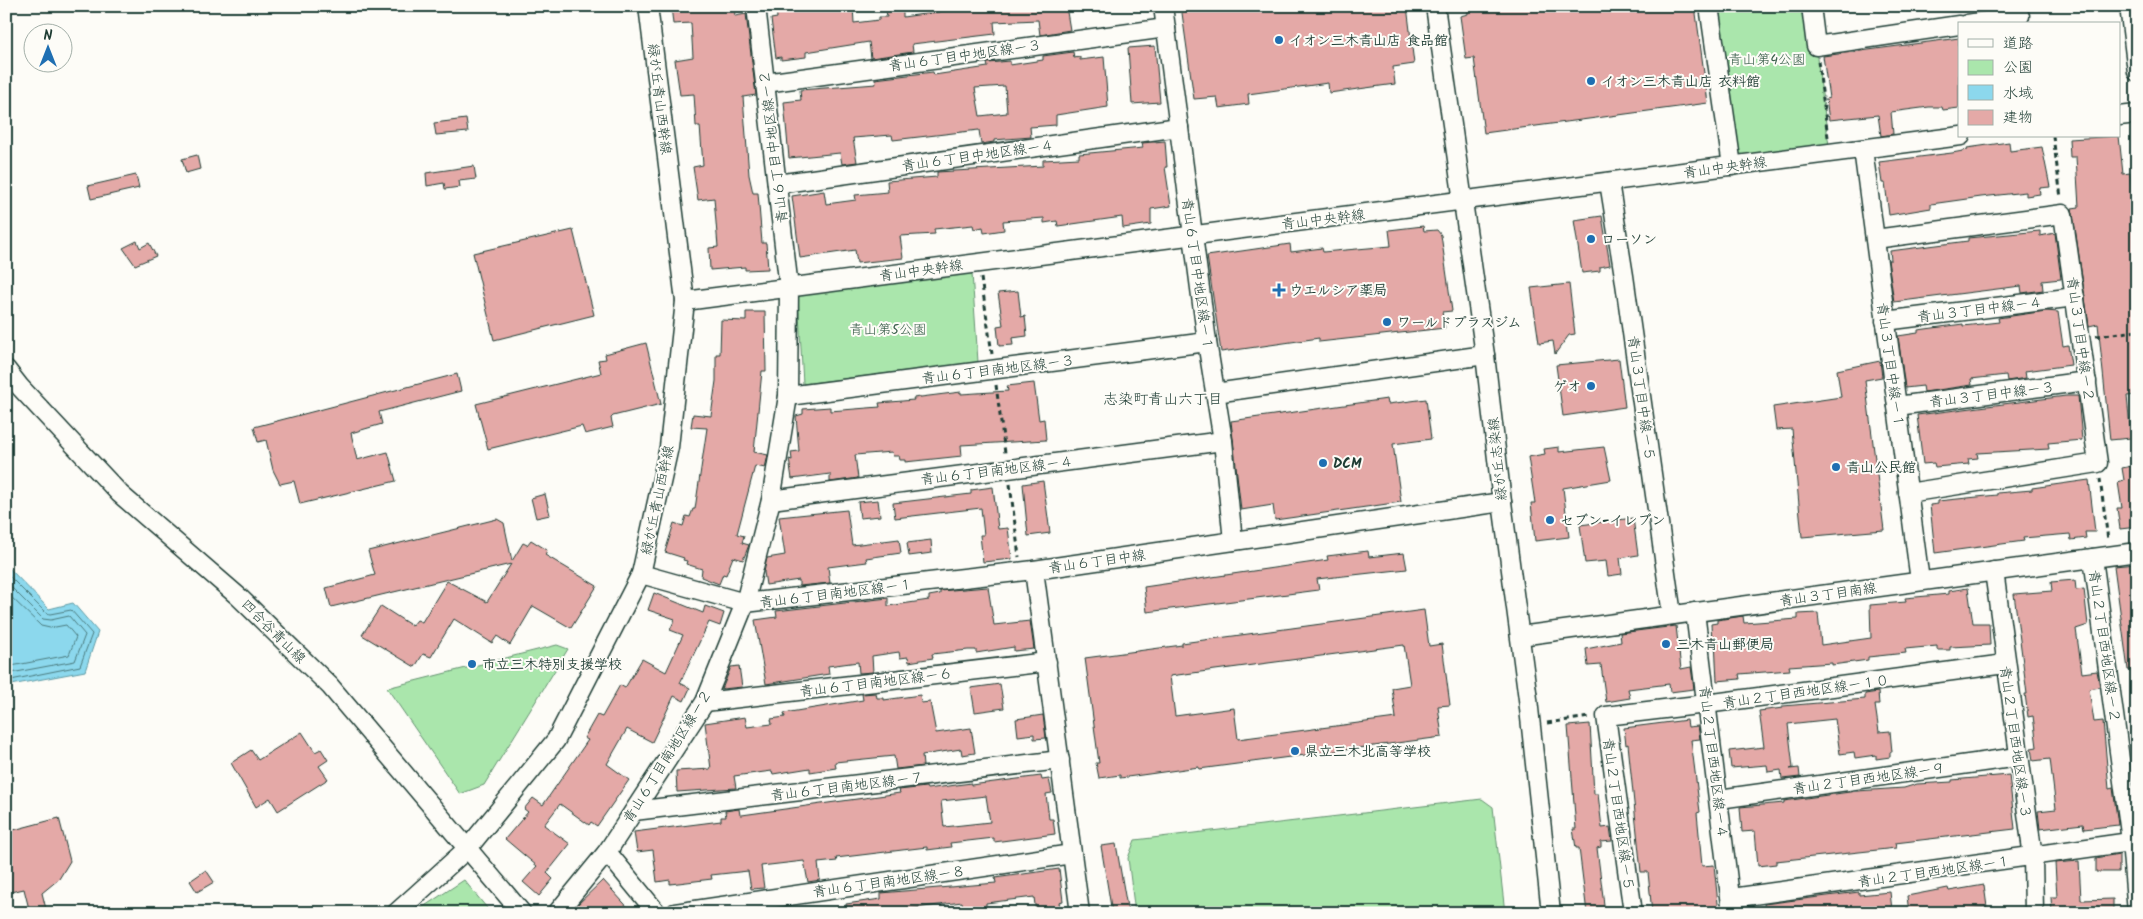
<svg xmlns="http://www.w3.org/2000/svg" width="2143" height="919" font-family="Kalam,'Klee One',sans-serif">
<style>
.green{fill:#aae6ac;stroke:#649270}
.water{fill:#8cd8ed;stroke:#609aa3}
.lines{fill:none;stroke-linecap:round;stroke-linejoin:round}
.shore{stroke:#4b7b7e;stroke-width:1}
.building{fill:#e4a9a7;stroke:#1f3d34;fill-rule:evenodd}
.minor-casing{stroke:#1f3d34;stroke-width:21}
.path{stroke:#1f3d34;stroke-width:3;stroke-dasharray:5 4;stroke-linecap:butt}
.minor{stroke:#fdfcf7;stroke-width:18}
.poi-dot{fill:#1f6fb2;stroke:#fdfcf7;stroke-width:2}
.labels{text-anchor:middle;stroke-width:4;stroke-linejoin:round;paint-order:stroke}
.poi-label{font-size:14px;font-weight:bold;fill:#1f3d34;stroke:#fdfcf7;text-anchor:start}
.street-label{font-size:14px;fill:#1f3d34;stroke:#fdfcf7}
.park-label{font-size:14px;fill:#3b5f4c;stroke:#fdfcf7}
.neighbourhood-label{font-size:15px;fill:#1f3d34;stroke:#fdfcf7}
</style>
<rect width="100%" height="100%" fill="#fdfcf7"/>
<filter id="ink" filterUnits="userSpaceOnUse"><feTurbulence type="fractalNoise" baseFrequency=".02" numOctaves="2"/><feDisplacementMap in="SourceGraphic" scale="10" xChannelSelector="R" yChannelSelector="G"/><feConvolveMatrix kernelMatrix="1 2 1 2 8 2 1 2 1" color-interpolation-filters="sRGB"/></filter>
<g filter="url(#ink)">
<g class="green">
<polygon points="1709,6 1810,6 1830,153 1732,166"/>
<polygon points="972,273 978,362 803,384 798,295"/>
<polygon points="557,645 568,649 484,785 460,794 387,688"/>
<polygon points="1482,799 1493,807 1505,913 1135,913 1128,858 1135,840"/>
<polygon points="464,880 491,913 414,913"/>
</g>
<polygon class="water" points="6,565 49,609 73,603 98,632 85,671 6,686"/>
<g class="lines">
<g class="shore">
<polyline points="6,573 46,613 50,614 71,610 92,634 80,666 6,681"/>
<polyline points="6,582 43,619 51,620 69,616 85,635 75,661 6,674"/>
<polyline points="6,592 41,626 50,628 66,625 76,637 69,655 6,667"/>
</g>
</g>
<g class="building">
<polygon points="671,6 734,6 735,16 746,14 756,95 743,97 749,175 753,193 758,193 762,243 766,243 768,269 745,270 745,267 710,270 709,248 718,247 714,198 698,200 693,167 703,165 700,126 696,126 694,94 680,95 675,60 693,57 691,23 673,24"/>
<polygon points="776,6 853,6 854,23 879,20 879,17 887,17 886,10 903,9 903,17 980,6 1066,6 1070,30 1040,35 1038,20 994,22 995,34 912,44 913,52 871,58 869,42 806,52 806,57 781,60 781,57 776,58 771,19 777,18"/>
<polygon points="1181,6 1407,6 1414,64 1393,67 1395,84 1329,93 1328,83 1248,94 1249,104 1219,108 1217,97 1194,99"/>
<polygon points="1467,6 1695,6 1708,103 1484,133 1474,58 1466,59 1460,16 1468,14"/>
<polygon points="1959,38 1959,108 1943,110 1942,107 1929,107 1891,112 1893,134 1881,136 1878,115 1829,120 1826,99 1829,98 1823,56"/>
<polygon points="1155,46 1160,102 1132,104 1128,48"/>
<path d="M1073,52L1074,58L1080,57V60L1104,57L1108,107L1056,115V125L1030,127L1031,137L994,140V142L981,144L979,130L893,140L892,135L853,138L857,162L842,164L840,153L789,158L784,102L801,100L800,90L876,84L875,79L933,72L934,75L988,67L987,63H989L1010,61V65L1043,60V56ZM1005,86L1007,113L980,116L975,88Z"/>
<polygon points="466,119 468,132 436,135 434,123"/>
<polygon points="2119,136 2123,174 2130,173 2137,232 2137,395 2127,396 2131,438 2110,440 2098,324 2089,326 2072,208 2079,207 2076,157 2070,157 2069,139"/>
<polygon points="1165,141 1167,167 1165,167 1171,206 1151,209 1151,224 1123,228 1122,217 1058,226 1057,221 1044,223 1044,218 1003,221 1004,230 984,233 983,227 974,229 973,225 934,229 935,234 900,236 903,258 857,263 855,250 800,258 792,196 824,191 826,204 856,200 855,195 888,192 887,181 937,177 937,172 1043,166 1043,160 1079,158 1079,154 1143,148 1142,143"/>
<polygon points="2009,142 2010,151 2042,147 2050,187 2039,188 2040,194 2026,196 2026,192 1981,197 1931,204 1931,208 1889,215 1885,183 1882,183 1879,162 1952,153 1968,150 1967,148"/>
<polygon points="197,155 200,169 186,173 182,159"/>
<polygon points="474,166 476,179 459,181 460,187 445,189 444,183 427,186 426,173"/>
<polygon points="136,175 139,188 91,199 88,186"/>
<polygon points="1602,216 1610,265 1600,267 1600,271 1582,273 1574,220"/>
<polygon points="1423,226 1424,231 1437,230 1441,235 1452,311 1442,312 1445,328 1319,342 1319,338 1221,352 1207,256 1290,244 1291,252 1322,248 1323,252 1391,246 1389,230"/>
<polygon points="573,230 594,315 494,340 473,253"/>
<polygon points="2040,231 2040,236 2055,233 2061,279 2042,281 2043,290 2022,293 2021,286 1894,302 1888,260 1891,260 1890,251 1968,241 1968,238"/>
<polygon points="137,241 140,248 149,243 156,256 135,265 123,248"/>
<polygon points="1569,284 1575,334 1569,335 1555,354 1553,341 1539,343 1531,288"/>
<polygon points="1018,291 1021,317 1025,316 1027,336 1012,338 1013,345 999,346 997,326 1003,325 998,293"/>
<polygon points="2046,311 2058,312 2063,346 2068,345 2071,365 2025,371 2026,378 2007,381 2006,375 1971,379 1972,385 1924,392 1923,386 1905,388 1898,336 1918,333 1918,330 1963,324 1963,326 1999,322 1998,318"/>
<polygon points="746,312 765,312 766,371 762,371 754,452 768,455 765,468 755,466 737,534 744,536 742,543 749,545 743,560 733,557 726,575 723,574 719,584 701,577 702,569 686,564 687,561 683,560 684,558 665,552 674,523 683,526 686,516 690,517 693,509 695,509 707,428 691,427 693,414 711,416 716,381 716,354 720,354 721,320 746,321"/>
<polygon points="646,343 661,404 613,416 611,418 613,427 585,434 582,426 488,449 476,404 601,373 598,360 606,359 605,354"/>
<polygon points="1619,359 1625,407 1563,416 1556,365"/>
<polygon points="1880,361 1882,377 1865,380 1884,530 1802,537 1792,429 1776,430 1773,407 1841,397 1837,370"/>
<polygon points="457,374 461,391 379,412 382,424 351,433 357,460 388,452 396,481 300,504 294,481 280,484 273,470 266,440 258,442 254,427"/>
<polygon points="1034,383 1039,420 1044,419 1046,440 961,445 962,456 905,462 905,460 900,460 899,456 893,456 892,452 855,455 858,478 830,482 830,474 792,479 789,459 792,460 791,452 799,451 796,416 803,414 803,409 830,407 830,411 880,407 879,403 914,400 913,398 961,392 961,394 1008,391 1007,386"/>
<polygon points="2066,396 2078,396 2082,440 2048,443 2049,449 1977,453 1978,458 1968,459 1969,464 1935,467 1934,463 1923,464 1917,415"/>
<polygon points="1387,399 1388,404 1426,399 1431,439 1393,444 1401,502 1275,520 1273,505 1241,510 1231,421"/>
<polygon points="1559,447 1559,452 1604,447 1611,480 1563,488 1569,537 1535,541 1531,503 1535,503 1528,457 1545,454 1544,449"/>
<polygon points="2137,465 2137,527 2120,529 2117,508 2122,508 2118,482 2124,480 2122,468"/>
<polygon points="2089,480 2095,532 2085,532 2086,538 2071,540 2070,534 2023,538 2024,541 1935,553 1930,505 1938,504 1938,501 1997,495 1997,493 2032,490 2032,488"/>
<polygon points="1043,481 1050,533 1028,536 1023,484"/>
<polygon points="993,487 998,529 1008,528 1012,559 983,562 980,535 984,535 981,508 895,518 893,503 971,494 971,490"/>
<polygon points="545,494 550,515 536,518 531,498"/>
<polygon points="878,500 880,516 860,518 858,502"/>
<polygon points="847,510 852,545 899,539 901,553 866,558 867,562 828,567 830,583 799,586 799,580 766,585 764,572 767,558 785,555 779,517"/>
<polygon points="1633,518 1638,555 1620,558 1622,574 1608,576 1606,561 1585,563 1580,525"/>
<polygon points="497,519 504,523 512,561 523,543 527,545 531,540 547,550 545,555 597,586 571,628 533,606 510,645 497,636 492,643 454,619 431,657 423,654 415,667 362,635 381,606 412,626 417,620 422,622 447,581 487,602 511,564 331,607 326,588 375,575 368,551"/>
<polygon points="931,540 932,553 909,556 907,543"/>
<polygon points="1368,551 1369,557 1404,553 1407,569 1317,579 1319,590 1147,612 1144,587 1328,560 1327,556"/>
<polygon points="2136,564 2137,670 2128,670 2114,566"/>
<polygon points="2075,580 2076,590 2084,589 2088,625 2076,629 2082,673 2097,671 2100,687 2089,689 2094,722 2103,721 2109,789 2113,788 2118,825 2084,829 2083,824 2040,829 2038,811 2056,809 2050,759 2033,761 2031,748 2037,747 2033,716 2028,717 2025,694 2027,694 2014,594 2052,591 2051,582"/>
<polygon points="988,587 994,625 1030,621 1034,649 1014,651 1014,647 976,653 976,650 968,650 932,654 933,658 909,662 908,657 900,658 899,652 872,656 873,672 859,673 858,662 828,666 829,674 766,684 755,620 777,617 776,611 888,598 888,606 929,600 929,596 940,594 940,591"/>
<polygon points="1968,588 1973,623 1989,623 1990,645 1950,647 1950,650 1937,650 1937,646 1905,649 1906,653 1868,657 1868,660 1832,665 1832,663 1789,666 1790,670 1739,674 1740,679 1717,681 1715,641 1712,642 1711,624 1717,623 1717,620 1743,616 1744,623 1798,619 1798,614 1818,613 1821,645 1871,638 1870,605 1906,602 1905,598 1949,594 1949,591"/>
<polygon points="654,593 703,613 705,606 724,613 720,626 709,622 680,683 690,688 684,701 674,696 652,742 627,729 607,764 629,780 597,826 591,822 589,825 560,804 544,825 570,844 547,873 553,879 539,896 523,882 537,866 505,839 528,812 524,809 533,798 543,805 588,740 584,738 597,715 602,717 620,685 625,688 642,659 666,672 683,635 670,630 675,619 648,610"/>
<path d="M1424,610L1429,646L1442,644L1450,705L1438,706L1442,737L1199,769V767L1120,778V775L1099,778L1096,763H1099L1085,658L1182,645V643ZM1404,645L1410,685L1392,688L1396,718L1238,739L1234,708L1175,716L1170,676Z"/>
<polygon points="1676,626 1681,669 1691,667 1694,689 1670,692 1669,684 1628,689 1630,698 1606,702 1601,665 1588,666 1586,649 1621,642 1620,633"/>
<polygon points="739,666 742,687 722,689 731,667"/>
<polygon points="1000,684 1004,708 975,712 971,688"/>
<polygon points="1878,692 1879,705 1875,705 1879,732 1890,731 1892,752 1890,752 1890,757 1876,759 1876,755 1855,758 1854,752 1840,754 1835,719 1788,724 1793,768 1790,769 1799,768 1800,777 1782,779 1781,770 1768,772 1767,765 1731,768 1729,751 1764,747 1759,711 1783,708 1783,706 1865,699 1865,694"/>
<polygon points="876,693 877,698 884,698 884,700 920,695 921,703 930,702 936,733 971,728 975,753 962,755 961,749 922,755 923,766 896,769 894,756 835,762 836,768 810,772 810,768 773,774 772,771 734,776 736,788 677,792 676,771 711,769 705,723 745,717 747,727 772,724 771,719 785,717 784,713 863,700 862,694"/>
<polygon points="1043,715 1046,738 1034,739 1034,734 1018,736 1016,719"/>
<polygon points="1687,720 1688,727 1698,726 1700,739 1691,740 1700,812 1697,813 1702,866 1714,865 1719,913 1652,913 1648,872 1641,872 1628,744 1626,745 1624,728"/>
<polygon points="1590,724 1594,794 1598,794 1602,828 1610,827 1612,841 1601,842 1601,847 1597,848 1605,913 1587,913 1579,848 1576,848 1573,829 1576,829 1568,726"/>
<polygon points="302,732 315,752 321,749 328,760 319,766 328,779 278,811 270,798 256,807 231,763 251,750 258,760"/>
<polygon points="2009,775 2015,829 1895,843 1896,848 1776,861 1776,864 1758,866 1755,831 1742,832 1740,807 1784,803 1784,801 1857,791 1904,788 1917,784 1952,782 1952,780"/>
<path d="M1041,776L1042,780L1049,779L1052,793L1046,794L1049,819H1053L1055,834L994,842V838L950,843L951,847L927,850V847L836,858L837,861L818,863L820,880L808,882L804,861L761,866L764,888L751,889L748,871L711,875L712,879L670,884V880L657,882L653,850L637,852L634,832L721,821V817H726L725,811L739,809L740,815H742L900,793L899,790L926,787L927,789L971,783V785ZM986,796L990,822L944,827L941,801Z"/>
<polygon points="59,818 70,861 59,879 42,893 47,913 30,913 24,889 6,893 6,832"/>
<polygon points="1116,844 1128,913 1112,913 1101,846"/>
<polygon points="2119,854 2119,872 2096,872 2096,858"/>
<polygon points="2079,861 2081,900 2113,899 2113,913 2052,913 2051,897 2057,897 2055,863"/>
<polygon points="1059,869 1063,901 1059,902 1061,913 1036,913 1034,897 986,903 986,907 963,909 962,902 877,913 847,913 846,904 881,899 881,893 996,883 995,878"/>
<polygon points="206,870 214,882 197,892 190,881"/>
<polygon points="603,880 633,913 571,913 577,905"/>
<polygon points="1984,885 1987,907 1943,912 1909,913 1907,896 1948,888 1949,891"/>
<polygon points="1859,892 1859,895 1890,892 1892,910 1848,913 1765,913 1764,904"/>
</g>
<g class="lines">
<defs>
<g id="minor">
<polyline points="1163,6 1207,342 1223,441 1233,541"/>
<polyline points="1435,6 1485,355 1502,502 1528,699 1551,913"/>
<polyline points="1709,6 1732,166"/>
<polyline points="1811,6 1816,46 1959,25"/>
<polyline points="2129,6 2137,72"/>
<polyline points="1967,24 2020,16"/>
<polyline points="765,83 1166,28"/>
<polyline points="2119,116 2137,114"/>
<polyline points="1863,149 1920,581"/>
<polyline points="1609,182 1624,276 1672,615"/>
<polyline points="777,184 1179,127"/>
<polyline points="1875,239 2063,214 2098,463 1908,493"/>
<polyline points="685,301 1961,136"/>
<polyline points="1885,321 2075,297"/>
<polyline points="6,369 20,387 120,494 239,597 330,686 522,913"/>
<polyline points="1215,393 1485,355"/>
<polyline points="788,396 1207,342"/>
<polyline points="1897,406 2087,381"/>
<polyline points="771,500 1223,441"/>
<polyline points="2093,558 2131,841 2137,913"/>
<polyline points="1994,571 2033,857 2034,913"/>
<polyline points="641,574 745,603 1034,570"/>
<polyline points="1695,612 1732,913"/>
<polyline points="1520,636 2137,552"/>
<polyline points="705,702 1047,662"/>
<polyline points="1719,799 2018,757"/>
<polyline points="634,811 1060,760"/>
<polyline points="607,852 657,913"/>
<polyline points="1732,898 2137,841"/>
<polyline points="396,913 468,848 556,740 641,574 669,447 685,301 648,6"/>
<polyline points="557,913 607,852 705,702 745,603 771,500 788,396 789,288 756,6"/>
<polyline points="675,913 1072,854"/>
<polyline points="1080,913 1034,570 1502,502"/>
<polyline points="1633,913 1606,716 1706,704 2005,664"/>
</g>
</defs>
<use href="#minor" class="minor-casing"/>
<g class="path">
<polyline points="1818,61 1828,137"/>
<polyline points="2053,136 2061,198"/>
<polyline points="981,278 992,354"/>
<polyline points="2096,336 2137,331"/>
<polyline points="996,385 1005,453"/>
<polyline points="2100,479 2108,540"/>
<polyline points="1010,484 1019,557"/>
<polyline points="1547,723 1590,717"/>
</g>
<use href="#minor" class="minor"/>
</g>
</g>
<g class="poi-dot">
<circle cx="1279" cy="40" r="5"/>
<circle cx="1591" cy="81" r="5"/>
<circle cx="1591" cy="239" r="5"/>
<path d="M1276.5 282.5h5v5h5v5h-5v5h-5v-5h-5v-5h5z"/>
<circle cx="1387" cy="322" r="5"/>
<circle cx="1591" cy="386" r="5"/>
<circle cx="1323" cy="463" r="5"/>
<circle cx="1836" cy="467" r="5"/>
<circle cx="1550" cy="520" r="5"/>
<circle cx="1666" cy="644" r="5"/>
<circle cx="472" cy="664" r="5"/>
<circle cx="1295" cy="751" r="5"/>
</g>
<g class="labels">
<g class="poi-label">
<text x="1289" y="45">イオン三木青山店 食品館</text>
<text x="1601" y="86">イオン三木青山店 衣料館</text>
<text x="1601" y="244">ローソン</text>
<text x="1289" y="295">ウエルシア薬局</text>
<text x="1397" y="327">ワールドプラスジム</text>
<text x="1581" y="391" text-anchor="end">ゲオ</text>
<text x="1333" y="468">DCM</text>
<text x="1846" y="472">青山公民館</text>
<text x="1560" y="525">セブン-イレブン</text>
<text x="1676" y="649">三木青山郵便局</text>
<text x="482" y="669">市立三木特別支援学校</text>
<text x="1305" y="756">県立三木北高等学校</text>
</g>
<g class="street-label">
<text transform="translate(965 55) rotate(-8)" y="5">青山６丁目中地区線ー３</text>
<text transform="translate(660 99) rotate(83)" y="5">緑が丘青山西幹線</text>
<text transform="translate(773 147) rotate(-97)" y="5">青山６丁目中地区線ー２</text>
<text transform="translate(978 155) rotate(-8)" y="5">青山６丁目中地区線ー４</text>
<text transform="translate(1725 167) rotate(-8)" y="5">青山中央幹線</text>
<text transform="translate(1323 219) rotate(-7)" y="5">青山中央幹線</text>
<text transform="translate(921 270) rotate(-8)" y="5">青山中央幹線</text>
<text transform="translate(1198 274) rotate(82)" y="5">青山６丁目中地区線ー１</text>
<text transform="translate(1980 309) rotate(-7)" y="5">青山３丁目中線ー４</text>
<text transform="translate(2081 339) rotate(82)" y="5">青山３丁目中線ー２</text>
<text transform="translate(1891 365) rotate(82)" y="5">青山３丁目中線ー１</text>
<text transform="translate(998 369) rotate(-7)" y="5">青山６丁目南地区線ー３</text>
<text transform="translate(1992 394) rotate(-7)" y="5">青山３丁目中線ー３</text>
<text transform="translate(1642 398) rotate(82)" y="5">青山３丁目中線ー５</text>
<text transform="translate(1497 459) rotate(-96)" y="5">緑が丘志染線</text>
<text transform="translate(997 470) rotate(-7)" y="5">青山６丁目南地区線ー４</text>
<text transform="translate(657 500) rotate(-78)" y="5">緑が丘青山西幹線</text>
<text transform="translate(1097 561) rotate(-8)" y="5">青山６丁目中線</text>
<text transform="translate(836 593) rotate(-7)" y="5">青山６丁目南地区線ー１</text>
<text transform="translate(1828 594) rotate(-8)" y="5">青山３丁目南線</text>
<text transform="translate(274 631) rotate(45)" y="5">四合谷青山線</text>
<text transform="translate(2105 646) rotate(82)" y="5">青山２丁目西地区線ー２</text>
<text transform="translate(876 682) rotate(-7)" y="5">青山６丁目南地区線ー６</text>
<text transform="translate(1806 691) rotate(-8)" y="5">青山２丁目西地区線ー１０</text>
<text transform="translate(2016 742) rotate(82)" y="5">青山２丁目西地区線ー３</text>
<text transform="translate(667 756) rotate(-58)" y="5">青山６丁目南地区線ー２</text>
<text transform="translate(1714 762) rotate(83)" y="5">青山２丁目西地区線ー４</text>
<text transform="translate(1869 778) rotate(-8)" y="5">青山２丁目西地区線ー９</text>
<text transform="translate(847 786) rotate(-7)" y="5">青山６丁目南地区線ー７</text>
<text transform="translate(1619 814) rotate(82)" y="5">青山２丁目西地区線ー５</text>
<text transform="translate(1934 871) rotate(-8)" y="5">青山２丁目西地区線ー１</text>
<text transform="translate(889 881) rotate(-8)" y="5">青山６丁目南地区線ー８</text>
</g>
<g class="park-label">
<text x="1767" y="64">青山第4公園</text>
<text x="888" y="334">青山第5公園</text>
</g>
<g class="neighbourhood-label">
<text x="1163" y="404">志染町青山六丁目</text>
</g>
</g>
<rect width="2143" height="919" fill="none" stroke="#fdfcf7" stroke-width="25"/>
<rect x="12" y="12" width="2118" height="894" fill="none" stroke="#1f3d34" stroke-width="2" filter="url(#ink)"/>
<rect x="1958" y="22" width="162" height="115" fill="#fdfcf7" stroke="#a4b0a9"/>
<rect x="1968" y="39" width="25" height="8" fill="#fdfcf7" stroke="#a4b0a9"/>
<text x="2003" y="48" font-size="15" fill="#1f3d34">道路</text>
<rect x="1968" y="60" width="25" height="15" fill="#aae6ac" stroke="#a4b0a9"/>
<text x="2003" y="72" font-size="15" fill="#1f3d34">公園</text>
<rect x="1968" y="85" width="25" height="15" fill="#8cd8ed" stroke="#a4b0a9"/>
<text x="2003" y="98" font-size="15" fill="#1f3d34">水域</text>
<rect x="1968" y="110" width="25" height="15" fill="#e4a9a7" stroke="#a4b0a9"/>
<text x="2003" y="122" font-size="15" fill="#1f3d34">建物</text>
<g transform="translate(48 48)"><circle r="24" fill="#fdfcf7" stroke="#a4b0a9"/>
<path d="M0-4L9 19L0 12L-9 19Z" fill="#1f6fb2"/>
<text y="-8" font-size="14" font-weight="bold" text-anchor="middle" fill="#1f3d34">N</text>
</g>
</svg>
